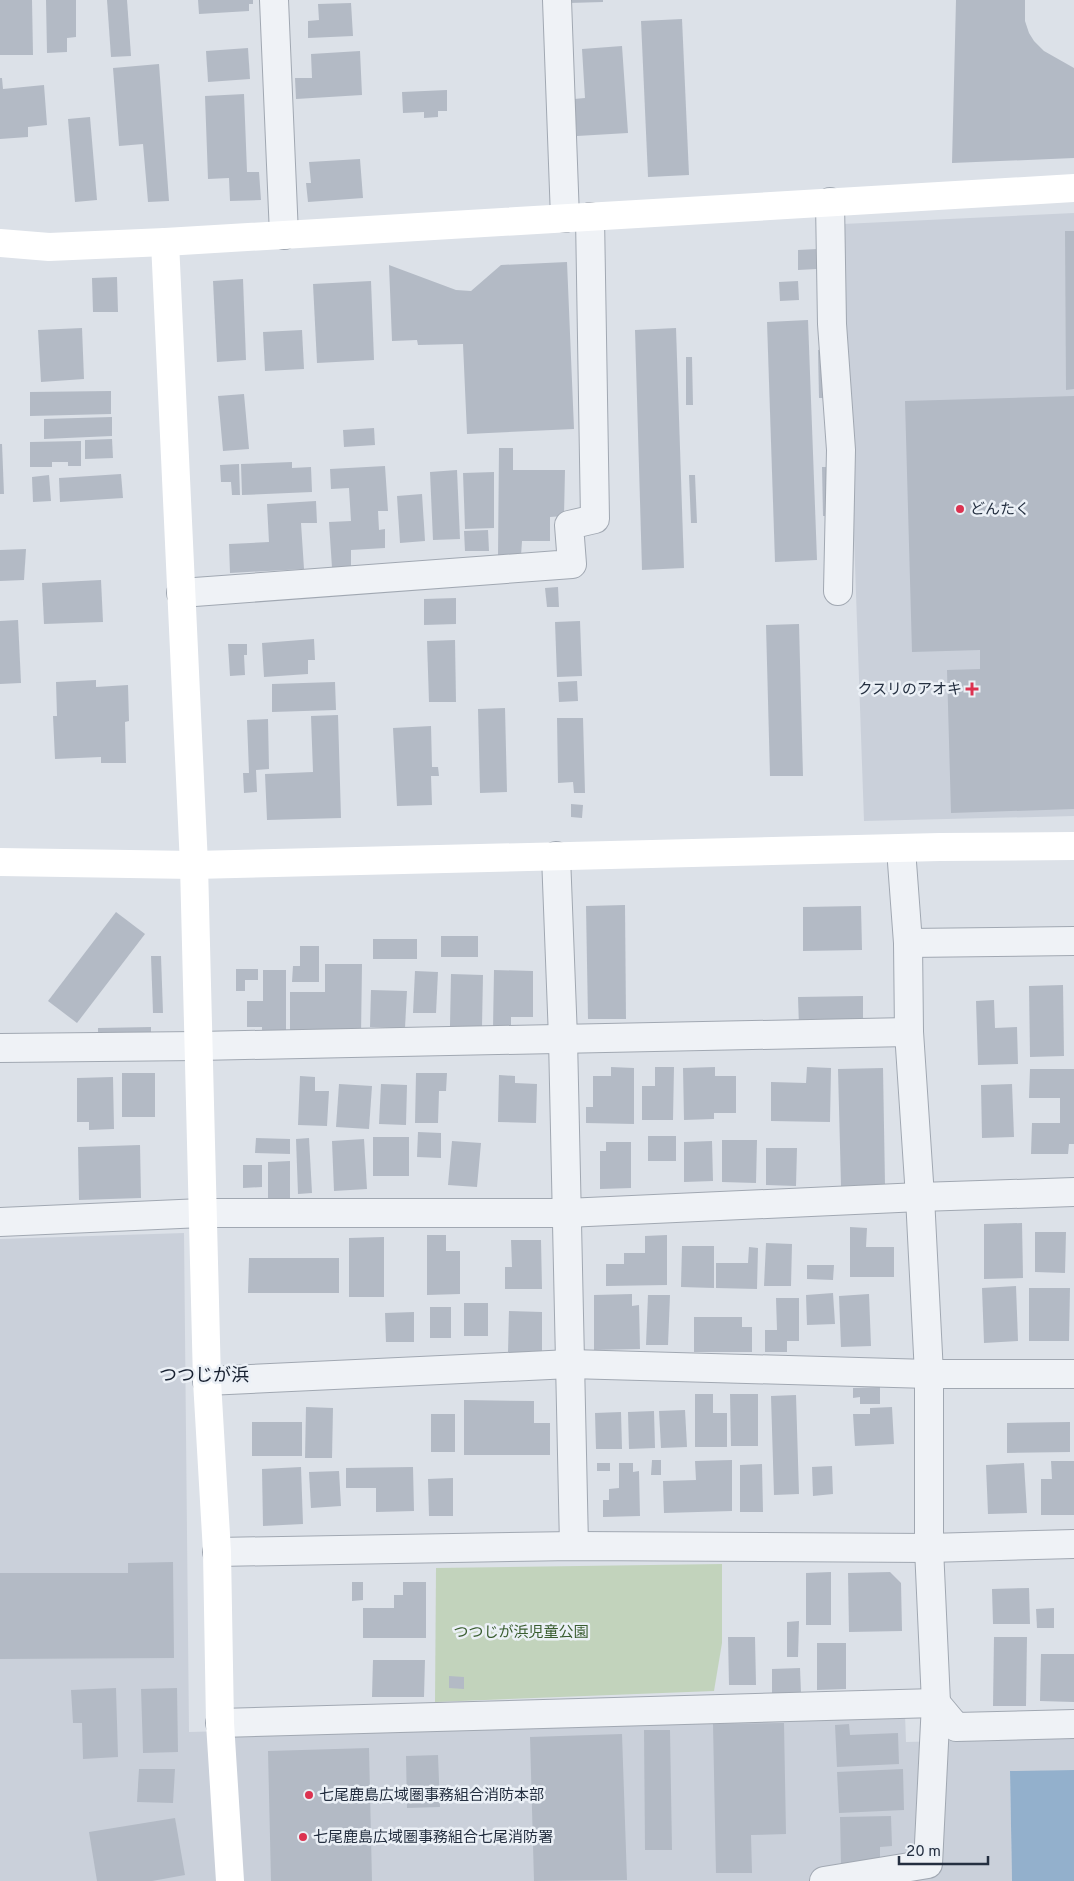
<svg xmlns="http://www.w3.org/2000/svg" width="1074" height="1881" font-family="Overpass,'Noto Sans JP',sans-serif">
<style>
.built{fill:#cad0da}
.green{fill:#c2d3bc}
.water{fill:#93b0cc}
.building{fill:#b3bac5}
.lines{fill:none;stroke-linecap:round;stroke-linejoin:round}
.street-casing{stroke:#a1a8b2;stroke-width:30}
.street{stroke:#eff2f6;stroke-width:28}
.secondary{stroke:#fff;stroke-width:28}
.poi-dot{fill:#dc3250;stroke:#ebf0f6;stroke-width:2}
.labels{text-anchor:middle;stroke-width:5;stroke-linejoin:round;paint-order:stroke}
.poi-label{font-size:15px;fill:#242f40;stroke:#ebf0f6;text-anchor:start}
.park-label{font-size:15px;fill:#3a5d30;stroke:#ebf0f6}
.quarter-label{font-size:18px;fill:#172030;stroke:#ebf0f6}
</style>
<rect width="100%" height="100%" fill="#dce1e8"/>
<g class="built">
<polygon points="1074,213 1074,816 864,821 843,224"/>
<polygon points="184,1233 189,1732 905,1714 906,1742 1074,1738 1074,1770 1010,1772 1012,1881 0,1881 0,1239"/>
</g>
<polygon class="green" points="722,1564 722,1643 714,1691 435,1702 436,1568"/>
<polygon class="water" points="1074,1770 1074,1881 1012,1881 1010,1771"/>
<g class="building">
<polygon points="0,0 32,0 33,55 0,55"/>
<polygon points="46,0 76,0 76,37 67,38 67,52 47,53"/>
<polygon points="107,0 127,0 131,56 111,57"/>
<polygon points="198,0 253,0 253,4 249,4 249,11 199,14"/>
<polygon points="569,0 603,0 603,2 569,3"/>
<polygon points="956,0 1025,0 1025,21 1029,33 1034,41 1044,51 1074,68 1074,158 952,163"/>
<polygon points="351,3 353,36 308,38 308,21 319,20 318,4"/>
<polygon points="682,19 689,175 648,177 641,21"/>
<polygon points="622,46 628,133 577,136 574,99 585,98 582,49"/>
<polygon points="248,48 250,79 208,82 206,51"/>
<polygon points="360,51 362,95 296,99 295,78 312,78 311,54"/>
<polygon points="159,64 169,201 148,202 143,144 119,146 113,68"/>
<polygon points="0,78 2,78 3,89 44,85 47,125 28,127 28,137 0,139"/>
<polygon points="447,90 447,111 438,111 438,117 424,118 424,112 403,113 402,92"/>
<polygon points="244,94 247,172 259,172 261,200 230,201 229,178 208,179 205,96"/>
<polygon points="90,117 97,200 75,202 68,119"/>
<polygon points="360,159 363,198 308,202 306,183 311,183 309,162"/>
<polygon points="1065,231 1074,231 1074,389 1066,390"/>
<polygon points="817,249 817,269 798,270 798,250"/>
<polygon points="567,262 574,429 467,434 463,344 418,345 417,340 392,341 389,265 456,290 471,291 501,265"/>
<polygon points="117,277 118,312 93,312 92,278"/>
<polygon points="243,279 246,360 217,362 213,281"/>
<polygon points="371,281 374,360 317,363 313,284"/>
<polygon points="798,281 799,300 780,301 779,282"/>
<polygon points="808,320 817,560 775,562 767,322"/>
<polygon points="82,328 84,379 41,382 38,330"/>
<polygon points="676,328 684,568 642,570 635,330"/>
<polygon points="302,330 304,369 265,371 263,332"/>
<polygon points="823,349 825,398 819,398 818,350"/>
<polygon points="686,357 692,357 693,405 686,405"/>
<polygon points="111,391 111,414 30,416 30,392"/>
<polygon points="244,394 249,449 223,451 218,396"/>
<polygon points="1074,396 1074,809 951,813 947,670 980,669 980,650 912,652 905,401"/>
<polygon points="112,417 112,436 44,439 44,419"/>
<polygon points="374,428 375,445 344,447 343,430"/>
<polygon points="112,439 113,458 85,459 85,440"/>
<polygon points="81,441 81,466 68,466 68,462 52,462 52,467 30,467 30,442"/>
<polygon points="0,444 2,444 4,494 0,494"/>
<polygon points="499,448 513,448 513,470 565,470 564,516 550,517 550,541 522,541 521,556 498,556"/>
<polygon points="292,462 292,468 311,467 312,492 242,495 241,464"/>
<polygon points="239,464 240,495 232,495 231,482 221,482 220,465"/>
<polygon points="385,466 388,511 378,511 379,530 385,529 385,548 351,550 351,567 332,568 329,522 351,521 349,488 331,489 330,469"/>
<polygon points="822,467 828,467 829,516 823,516"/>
<polygon points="457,470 460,539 433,540 430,472"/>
<polygon points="494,472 494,528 465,529 463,473"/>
<polygon points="121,474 123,498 60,502 59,478"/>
<polygon points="49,475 51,501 33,502 32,477"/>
<polygon points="689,475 695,475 697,523 691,523"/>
<polygon points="422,494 425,541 400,543 397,496"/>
<polygon points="316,501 317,523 301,523 304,569 230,573 229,544 269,542 267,504"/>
<polygon points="488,530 489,551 465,551 464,531"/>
<polygon points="26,549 24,580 0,581 0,550"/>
<polygon points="101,580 103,622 44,624 42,583"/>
<polygon points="558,587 559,607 547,607 545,588"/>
<polygon points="456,598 456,624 424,625 424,599"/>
<polygon points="18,620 21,683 0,684 0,621"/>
<polygon points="580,621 582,676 557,677 555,622"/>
<polygon points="799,624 803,776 770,776 766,625"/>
<polygon points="314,639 315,660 308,660 308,674 264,677 262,643"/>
<polygon points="455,640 456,702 429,702 427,641"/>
<polygon points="228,644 247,644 247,655 244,655 245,675 230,676"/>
<polygon points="96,680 96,687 128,685 129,721 125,722 126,763 101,763 101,757 55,759 53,716 57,716 56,682"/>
<polygon points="577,681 578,701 559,702 558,682"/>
<polygon points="335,682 336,710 272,712 272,684"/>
<polygon points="505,708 507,792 480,793 478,709"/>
<polygon points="338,715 341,818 267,820 265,774 313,772 311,716"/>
<polygon points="557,718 583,718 585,793 574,793 573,782 558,783"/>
<polygon points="268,719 269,769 256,770 257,792 244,793 243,773 249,773 247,720"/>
<polygon points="431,726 432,767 438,767 439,776 431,776 432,805 397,806 393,728"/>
<polygon points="571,804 583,805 582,818 571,817"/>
<polygon points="625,905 626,1019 588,1019 586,906"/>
<polygon points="861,906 862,950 803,951 803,907"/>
<polygon points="116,912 145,934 77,1023 48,1001"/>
<rect x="441" y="936" width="37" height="21"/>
<rect x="373" y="939" width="44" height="20"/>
<polygon points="300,946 319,946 319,982 292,982 293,966 300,966"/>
<polygon points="151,956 161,956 163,1013 153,1013"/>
<polygon points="325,964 362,964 361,1036 290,1036 290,992 325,992"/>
<polygon points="236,969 258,969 258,980 245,980 245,991 236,991"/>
<polygon points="263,970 286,970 286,1033 262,1033 262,1027 247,1027 247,1001 263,1001"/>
<polygon points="494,970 533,971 533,1017 511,1017 511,1029 493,1029"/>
<polygon points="415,971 438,972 436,1013 413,1013"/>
<polygon points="451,974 483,975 482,1027 450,1026"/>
<polygon points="1063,985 1064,1056 1030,1057 1029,986"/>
<polygon points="371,990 407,991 405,1028 370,1027"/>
<polygon points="863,996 863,1024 799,1026 798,997"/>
<polygon points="994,1000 995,1028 1017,1027 1018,1064 978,1065 976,1001"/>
<polygon points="151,1027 151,1036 98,1037 98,1028"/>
<polygon points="611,1067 634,1068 634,1124 586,1123 586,1107 593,1107 593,1076 611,1076"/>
<polygon points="655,1067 674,1067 673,1120 642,1120 642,1086 655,1086"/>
<polygon points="715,1067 715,1076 736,1076 736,1113 714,1113 714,1119 684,1120 683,1068"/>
<polygon points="807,1067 831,1068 830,1122 771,1121 771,1082 806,1083"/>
<polygon points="883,1068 885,1185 841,1186 838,1069"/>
<polygon points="1030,1069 1074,1069 1074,1144 1069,1144 1068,1154 1031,1154 1032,1123 1060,1123 1060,1098 1029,1098"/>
<rect x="122" y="1073" width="33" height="44"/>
<polygon points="416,1073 447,1073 446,1091 439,1091 438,1123 415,1123"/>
<polygon points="499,1075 515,1076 515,1083 537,1084 536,1123 498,1122"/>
<polygon points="300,1076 315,1077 315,1091 329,1091 327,1126 298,1125"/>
<polygon points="113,1077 114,1129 89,1130 89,1122 77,1122 77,1078"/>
<polygon points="339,1084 372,1086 369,1129 336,1127"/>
<polygon points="381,1084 407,1085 406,1125 379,1124"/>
<polygon points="1012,1084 1014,1137 982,1138 981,1085"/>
<polygon points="418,1132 441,1133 441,1158 417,1157"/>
<rect x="648" y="1136" width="28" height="25"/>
<rect x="373" y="1137" width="36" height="39"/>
<polygon points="256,1138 290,1139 290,1154 255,1153"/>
<polygon points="309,1138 312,1193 298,1194 296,1139"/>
<polygon points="364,1139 367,1189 334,1191 332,1141"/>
<polygon points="722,1140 757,1140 756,1183 722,1182"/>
<polygon points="452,1141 481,1143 477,1187 448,1185"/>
<polygon points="712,1141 713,1181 684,1182 684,1142"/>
<polygon points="606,1142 631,1142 631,1188 600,1189 600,1151 606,1151"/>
<polygon points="140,1145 141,1198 79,1200 78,1147"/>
<polygon points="766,1148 797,1148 796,1186 766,1185"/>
<polygon points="290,1161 290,1199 268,1199 268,1162"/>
<polygon points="243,1165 262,1165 262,1187 243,1188"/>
<polygon points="1022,1223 1023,1278 984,1279 984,1224"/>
<polygon points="850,1227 867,1228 866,1247 894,1247 894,1277 850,1277"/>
<polygon points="1035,1232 1066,1232 1065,1273 1035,1272"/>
<polygon points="427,1235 446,1235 446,1251 460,1251 460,1294 427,1295"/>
<polygon points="667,1235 667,1285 606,1286 606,1264 624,1264 624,1253 645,1253 645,1236"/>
<polygon points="384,1237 384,1297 349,1297 349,1238"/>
<polygon points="511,1240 541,1240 542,1289 505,1289 505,1267 512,1267"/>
<polygon points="766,1243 792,1244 791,1286 764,1286"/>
<polygon points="682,1246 714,1246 714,1288 681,1287"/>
<polygon points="749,1247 758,1248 757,1289 716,1288 716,1263 748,1263"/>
<polygon points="249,1258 339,1258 339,1293 248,1293"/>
<polygon points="807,1265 834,1265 833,1280 807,1279"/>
<polygon points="1016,1286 1018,1341 984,1343 982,1288"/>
<polygon points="1029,1288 1070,1288 1069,1341 1029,1341"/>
<polygon points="833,1293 835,1324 807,1325 806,1295"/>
<polygon points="632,1294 632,1306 639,1305 640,1349 594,1350 594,1295"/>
<polygon points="869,1294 871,1346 841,1347 839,1296"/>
<polygon points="648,1295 670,1295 668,1345 646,1345"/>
<polygon points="776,1298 799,1298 799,1341 787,1341 787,1352 765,1352 765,1330 777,1330"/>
<rect x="464" y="1303" width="24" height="33"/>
<rect x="430" y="1307" width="21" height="31"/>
<polygon points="509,1311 542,1312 542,1352 508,1352"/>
<polygon points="414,1312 414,1342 386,1342 385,1313"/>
<polygon points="694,1317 742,1317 742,1327 752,1327 752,1352 694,1352"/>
<polygon points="880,1387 880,1404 860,1404 860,1397 853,1398 853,1388"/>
<polygon points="695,1394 713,1394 713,1413 727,1413 727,1447 695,1447"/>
<polygon points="730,1394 758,1394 758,1446 731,1446"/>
<polygon points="796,1395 799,1494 774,1495 771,1396"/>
<polygon points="464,1400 534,1401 534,1423 550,1423 550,1455 464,1455"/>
<polygon points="306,1407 333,1408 332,1458 305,1458"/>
<polygon points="892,1407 894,1444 855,1446 853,1414 870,1414 870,1408"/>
<polygon points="685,1410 687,1447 661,1448 659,1411"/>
<polygon points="654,1411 655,1448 629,1449 628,1412"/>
<polygon points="621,1412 622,1449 596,1449 595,1413"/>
<rect x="431" y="1414" width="24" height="38"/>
<rect x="252" y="1422" width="50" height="34"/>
<polygon points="1070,1422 1070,1452 1007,1453 1007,1423"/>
<polygon points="652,1460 661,1460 661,1475 651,1475"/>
<polygon points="732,1460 732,1511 664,1513 663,1481 696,1480 695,1461"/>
<polygon points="1051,1461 1074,1461 1074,1515 1041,1515 1041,1479 1052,1479"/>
<rect x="597" y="1463" width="13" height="8"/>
<polygon points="619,1463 633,1463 633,1472 639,1471 640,1516 603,1517 603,1500 609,1500 609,1489 619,1488"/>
<polygon points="1024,1463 1027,1513 988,1514 986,1465"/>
<polygon points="762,1464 763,1512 740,1512 740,1465"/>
<polygon points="832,1466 833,1494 813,1496 812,1467"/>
<polygon points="301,1467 303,1524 263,1526 262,1469"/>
<polygon points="413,1467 414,1511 376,1512 376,1488 346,1488 346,1468"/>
<polygon points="339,1471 341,1506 311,1508 309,1472"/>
<polygon points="453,1478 453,1516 429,1516 428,1479"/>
<polygon points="173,1562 174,1658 0,1659 0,1573 128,1573 128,1563"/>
<polygon points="831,1572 831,1625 806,1625 806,1573"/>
<polygon points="890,1572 901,1583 902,1631 849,1632 848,1573"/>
<polygon points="352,1582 363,1582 363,1600 352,1601"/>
<polygon points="403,1582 426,1582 426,1638 363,1638 363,1608 394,1608 394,1595 403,1595"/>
<polygon points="1029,1588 1030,1624 993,1624 992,1589"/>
<polygon points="1054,1608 1054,1628 1037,1628 1036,1609"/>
<polygon points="799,1621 798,1657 787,1657 787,1622"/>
<polygon points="728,1637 755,1637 756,1685 729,1685"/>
<polygon points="994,1637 1027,1637 1026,1706 993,1706"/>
<polygon points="817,1643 846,1643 846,1689 817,1690"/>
<polygon points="1041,1654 1074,1654 1074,1702 1040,1701"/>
<polygon points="373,1660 425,1660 424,1697 372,1697"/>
<polygon points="800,1668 801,1693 772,1694 772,1669"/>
<polygon points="449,1676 464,1677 464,1689 449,1688"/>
<polygon points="116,1688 118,1757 83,1759 82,1723 73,1723 71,1690"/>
<polygon points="177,1688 178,1752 143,1753 141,1689"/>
<polygon points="784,1723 786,1834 751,1835 752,1873 716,1873 713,1724"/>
<polygon points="849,1724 850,1735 898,1733 899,1764 837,1767 835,1725"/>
<polygon points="644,1730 670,1730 672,1850 645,1850"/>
<polygon points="622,1734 627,1880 534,1881 530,1737"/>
<polygon points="369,1748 372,1881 271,1881 268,1751"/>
<polygon points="438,1755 440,1807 407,1808 406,1756"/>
<polygon points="139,1769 175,1769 173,1803 137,1802"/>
<polygon points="903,1769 904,1810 839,1813 837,1772"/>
<polygon points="891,1816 892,1846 880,1847 880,1864 841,1865 840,1817"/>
<polygon points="175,1818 185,1875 152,1881 97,1881 89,1832"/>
</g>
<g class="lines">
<defs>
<g id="street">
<polyline points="274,0 284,235"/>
<polyline points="557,0 565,218"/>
<polyline points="830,202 832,324 841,450 838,591"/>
<polyline points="181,593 572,564 569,525 595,519 590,217"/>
<polyline points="556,856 563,1038 574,1546"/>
<polyline points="908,943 1074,941"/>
<polyline points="0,1048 198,1046 909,1032"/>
<polyline points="0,1222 202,1213 566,1213 920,1197 1074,1192"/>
<polyline points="207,1381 570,1364 929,1374 1074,1374"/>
<polyline points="217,1552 574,1546 929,1548 1074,1544"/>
<polyline points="220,1723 936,1703 956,1727 1074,1724"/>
<polyline points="824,1881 928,1864 936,1703 929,1548 929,1374 920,1197 909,1032 908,943 901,849"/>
</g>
</defs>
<use href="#street" class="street-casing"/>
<use href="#street" class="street"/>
<g class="secondary">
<polyline points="165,242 194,865 207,1381 217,1552 220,1723 230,1881"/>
<polyline points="0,243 49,247 165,242 1074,188"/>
<polyline points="0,862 194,865 940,847 1074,846"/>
</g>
</g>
<g class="poi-dot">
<circle cx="960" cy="509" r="5"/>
<path d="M969.5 681.5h5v5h5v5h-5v5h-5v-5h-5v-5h5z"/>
<circle cx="309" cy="1795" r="5"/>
<circle cx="303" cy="1837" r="5"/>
</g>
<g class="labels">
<g class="poi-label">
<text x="970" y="514">どんたく</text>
<text x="962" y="694" text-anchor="end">クスリのアオキ</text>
<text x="319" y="1800">七尾鹿島広域圏事務組合消防本部</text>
<text x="313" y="1842">七尾鹿島広域圏事務組合七尾消防署</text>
</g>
<g class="park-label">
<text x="521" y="1637">つつじが浜児童公園</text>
</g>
<g class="quarter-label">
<text x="204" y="1381">つつじが浜</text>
</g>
</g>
<path d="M899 1856v8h89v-8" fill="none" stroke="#242f40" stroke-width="2.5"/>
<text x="906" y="1856" font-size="15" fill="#242f40" stroke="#ebf0f6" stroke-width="4" paint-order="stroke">20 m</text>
</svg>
